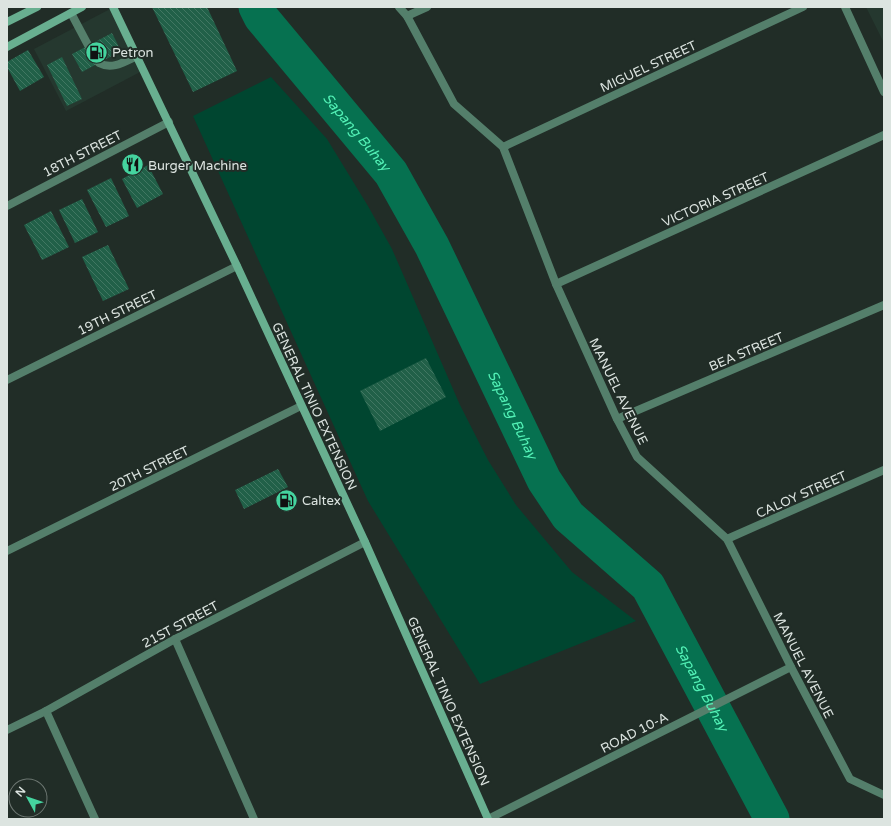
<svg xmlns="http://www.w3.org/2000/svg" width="891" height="826" font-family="'Varela Round',sans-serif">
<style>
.built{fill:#25382f}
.grass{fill:#004630}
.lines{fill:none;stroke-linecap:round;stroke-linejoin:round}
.river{stroke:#067150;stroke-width:35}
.building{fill:url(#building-back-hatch)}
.lane{stroke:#547f6b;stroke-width:8}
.street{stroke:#547f6b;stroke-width:8}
.secondary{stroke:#68af90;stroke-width:8}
.labels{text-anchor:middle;stroke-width:4;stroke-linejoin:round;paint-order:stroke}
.poi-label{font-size:13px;fill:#dce4e0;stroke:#212d27;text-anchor:start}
.street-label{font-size:13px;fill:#dce4e0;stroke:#212d27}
.water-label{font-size:14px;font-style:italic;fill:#52f0b5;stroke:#212d27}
</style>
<defs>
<pattern id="building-back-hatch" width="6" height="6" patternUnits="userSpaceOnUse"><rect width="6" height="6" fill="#216048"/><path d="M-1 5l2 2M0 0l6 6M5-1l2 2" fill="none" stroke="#417762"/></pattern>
</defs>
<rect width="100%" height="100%" fill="#212d27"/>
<g class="built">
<polygon points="866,7 884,7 884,43"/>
<polygon points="110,9 142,71 66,111 34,49"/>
</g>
<polygon class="grass" points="271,77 327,139 368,206 392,249 460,405 488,460 516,505 572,572 636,621 480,684 368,501 193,116"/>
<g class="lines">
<path class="river" id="s1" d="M256,7L261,17L391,173L432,246L544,480L568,516L648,586L772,819"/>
</g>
<g class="building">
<polygon points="152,7 207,7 237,71 193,92"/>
<polygon points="112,33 121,51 82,72 72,54"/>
<polygon points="28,50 44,77 20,91 7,67 7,62"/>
<polygon points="62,57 82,99 67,106 47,65"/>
<polygon points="148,165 163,194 137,208 122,179"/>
<polygon points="111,178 129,216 106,227 87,190"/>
<polygon points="82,199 98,232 75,243 59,210"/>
<polygon points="51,211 69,247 42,260 24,225"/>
<polygon points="108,245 129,289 103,301 82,257"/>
<polygon points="426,358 446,397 380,431 360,391"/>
<polygon points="278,469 288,487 244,509 235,490"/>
</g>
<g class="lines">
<g class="lane">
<polyline points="71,13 88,45"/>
<path d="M99,63C112,70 124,62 137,56"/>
</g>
<g class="street">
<polyline points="399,7 407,16 454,104 503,147 556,284 617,419 637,457 727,539 791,667 850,779 884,795"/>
<polyline points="845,7 884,92"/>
<polyline points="407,16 427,7"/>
<polyline points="503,147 803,7"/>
<polyline points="7,206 169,122"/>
<polyline points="556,284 884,135"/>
<polyline points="7,380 237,266"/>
<polyline points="617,419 884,305"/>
<polyline points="727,539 884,470"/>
<polyline points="7,551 301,406"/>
<polyline points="175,639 254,819"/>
<polyline points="46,711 95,819"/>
<polyline points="7,730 46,711 175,639 365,542"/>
<polyline points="488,819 791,667"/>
</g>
<g class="secondary">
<polyline points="113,7 237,266 365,542 488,819"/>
<polyline points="7,22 37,7"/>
<polyline points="7,47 82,7"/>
</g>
</g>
<defs>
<symbol id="fuel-disc" viewBox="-11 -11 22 22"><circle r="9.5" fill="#45d49f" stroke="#212d27"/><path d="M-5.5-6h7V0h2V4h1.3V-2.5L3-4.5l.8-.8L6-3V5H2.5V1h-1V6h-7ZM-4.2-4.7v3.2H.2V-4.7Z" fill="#111"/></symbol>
<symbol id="restaurant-disc" viewBox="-11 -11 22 22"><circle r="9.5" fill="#45d49f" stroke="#212d27"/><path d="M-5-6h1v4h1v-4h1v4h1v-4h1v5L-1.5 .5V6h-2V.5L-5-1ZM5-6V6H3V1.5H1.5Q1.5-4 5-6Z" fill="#111"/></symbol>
</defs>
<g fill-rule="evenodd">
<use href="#fuel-disc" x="84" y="40" width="25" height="25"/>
<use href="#restaurant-disc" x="120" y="152" width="25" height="25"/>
<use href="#fuel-disc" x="274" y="488" width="25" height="25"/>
</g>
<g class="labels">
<g class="poi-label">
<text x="112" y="57">Petron</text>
<text x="148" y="170">Burger Machine</text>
<text x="302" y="505">Caltex</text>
</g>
<g class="street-label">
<text transform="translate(648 66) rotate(-25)" y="5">MIGUEL STREET</text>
<text transform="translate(82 153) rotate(-27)" y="5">18TH STREET</text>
<text transform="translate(715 199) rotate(-24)" y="5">VICTORIA STREET</text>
<text transform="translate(117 312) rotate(-26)" y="5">19TH STREET</text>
<text transform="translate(746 351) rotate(-23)" y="5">BEA STREET</text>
<text transform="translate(619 391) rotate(64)" y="5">MANUEL AVENUE</text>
<text transform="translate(315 406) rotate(65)" y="5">GENERAL TINIO EXTENSION</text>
<text transform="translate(149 468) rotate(-26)" y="5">20TH STREET</text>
<text transform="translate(801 494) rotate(-24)" y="5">CALOY STREET</text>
<text transform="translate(180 624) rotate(-28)" y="5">21ST STREET</text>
<text transform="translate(804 665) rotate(63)" y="5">MANUEL AVENUE</text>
<text transform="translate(449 701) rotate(66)" y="5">GENERAL TINIO EXTENSION</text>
<text transform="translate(634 732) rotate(-27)" y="5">ROAD 10-A</text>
</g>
<g class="water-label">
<text dy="5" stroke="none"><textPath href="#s1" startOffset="161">Sapang Buhay</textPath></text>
<text dy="5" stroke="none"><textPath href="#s1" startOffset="485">Sapang Buhay</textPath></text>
<text dy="5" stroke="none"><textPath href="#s1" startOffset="822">Sapang Buhay</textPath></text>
</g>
</g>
<rect width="891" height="826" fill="none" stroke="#dce4e0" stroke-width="16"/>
<g transform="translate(28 798) rotate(310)"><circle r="19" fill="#212d27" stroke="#6c7671"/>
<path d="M0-3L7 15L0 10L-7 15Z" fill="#45d49f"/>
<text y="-6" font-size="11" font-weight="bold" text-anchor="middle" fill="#dce4e0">N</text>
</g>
</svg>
